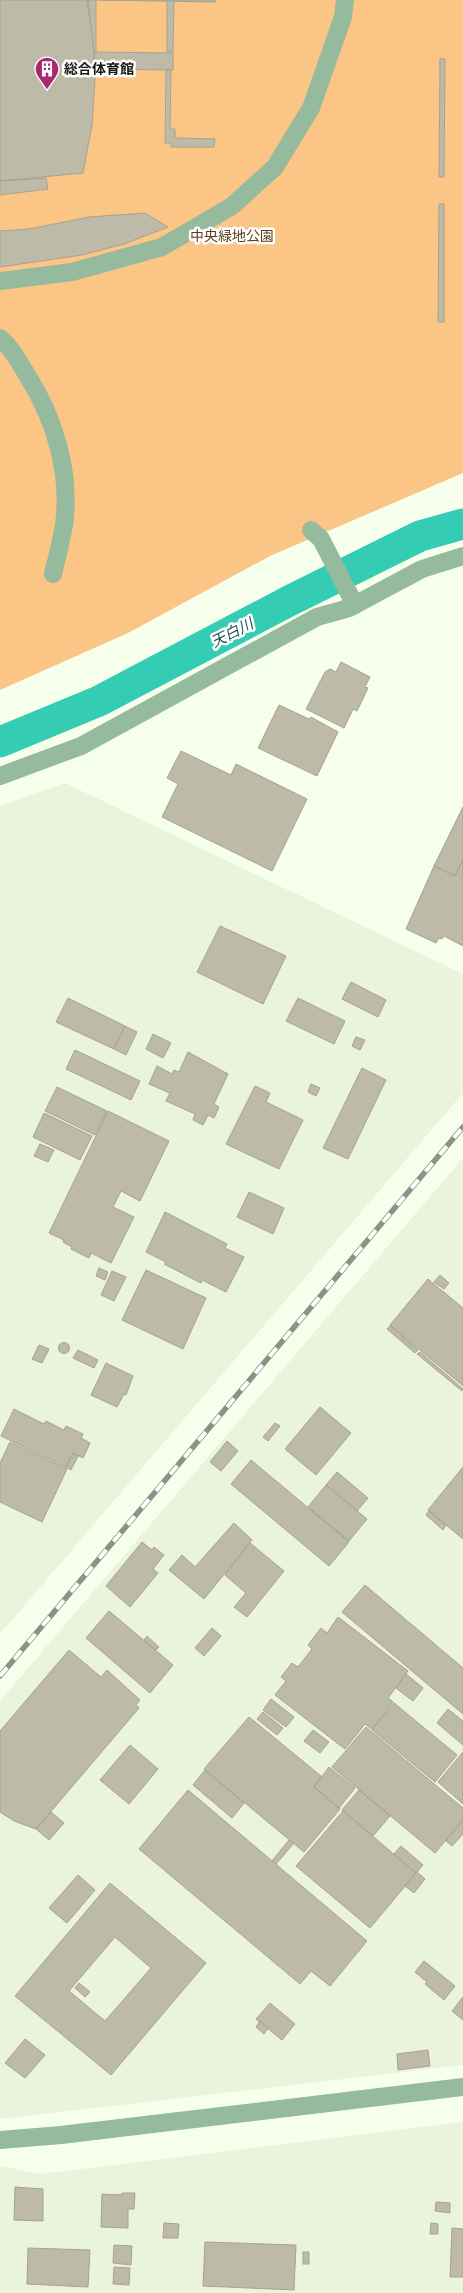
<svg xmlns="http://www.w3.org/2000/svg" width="463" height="2293" font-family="'PT Sans','Noto Sans JP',sans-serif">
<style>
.built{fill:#eaf4da}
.green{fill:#fac585}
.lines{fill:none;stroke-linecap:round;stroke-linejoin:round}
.river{stroke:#34cdb4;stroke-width:31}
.building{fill:#bebaa8;stroke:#a6a291;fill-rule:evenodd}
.minor{stroke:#95ba9d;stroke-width:18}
.rail-casing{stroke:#8d9286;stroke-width:5.5}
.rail{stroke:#fff;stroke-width:4;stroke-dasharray:11;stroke-linecap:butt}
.labels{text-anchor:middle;stroke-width:5;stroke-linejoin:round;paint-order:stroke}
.poi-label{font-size:14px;font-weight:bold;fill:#171a13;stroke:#fff;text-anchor:start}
.park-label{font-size:14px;fill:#5a3e1b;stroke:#fff}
.water-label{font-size:15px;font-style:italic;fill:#1b574c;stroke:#fff}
</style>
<rect width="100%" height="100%" fill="#f6feec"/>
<g class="built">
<polygon points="65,783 463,974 463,1093 0,1634 0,806"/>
<polygon points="463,1158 463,2065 0,2119 0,1701"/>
<polygon points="463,2122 463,2293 0,2293 0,2166 40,2174"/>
</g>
<polygon class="green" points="0,0 463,0 463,473 270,556 128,633 0,690"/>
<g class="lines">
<polyline class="river" points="0,742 99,701 289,601 420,536 463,524"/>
</g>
<g class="building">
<polygon points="0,0 87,0 93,39 95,79 92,125 83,173 0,181"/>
<polygon points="88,0 96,0 96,52 94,52"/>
<polygon points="97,0 215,0 215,2"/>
<polygon points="167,1 174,1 173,52 167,52"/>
<polygon points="94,52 173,53 173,70 95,69"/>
<polygon points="440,59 445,59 444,177 439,177"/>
<polygon points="166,70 171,70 170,129 175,129 175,138 215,139 214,147 171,147 171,143 165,143"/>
<polygon points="46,178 48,189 0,195 0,181"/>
<polygon points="439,204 444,204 444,322 438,322"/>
<polygon points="145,213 168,227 124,244 82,255 0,267 0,231 29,229 89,217"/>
<polygon points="341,662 370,677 365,687 368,688 357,711 353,709 344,728 306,709 325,672 330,669 336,672"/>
<polygon points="279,705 309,719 311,717 338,732 317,776 258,748"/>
<polygon points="181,751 231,775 236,764 307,799 272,871 162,817 178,784 167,778"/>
<polygon points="463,807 463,860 455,876 434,866"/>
<polygon points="463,860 463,946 444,936 442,939 439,938 436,943 406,929 434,866 455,876"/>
<polygon points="220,926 286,956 263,1004 197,972"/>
<polygon points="351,982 386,1000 378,1017 342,999"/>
<polygon points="68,998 125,1026 114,1049 56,1022"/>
<polygon points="298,998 345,1021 334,1044 286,1021"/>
<polygon points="125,1026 137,1032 126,1055 114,1049"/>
<polygon points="153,1034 171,1043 163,1058 146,1049"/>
<polygon points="356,1037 365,1040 360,1050 352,1046"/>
<polygon points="75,1050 140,1081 131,1100 66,1069"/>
<polygon points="188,1052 228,1074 214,1104 219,1107 214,1118 208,1115 203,1125 193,1120 195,1114 166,1101 170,1093 149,1084 157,1066 172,1074 174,1070 179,1072"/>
<polygon points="362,1068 386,1080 348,1159 323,1148"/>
<polygon points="311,1084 320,1088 316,1096 308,1092"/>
<polygon points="255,1086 270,1093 266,1102 303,1120 279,1169 226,1144"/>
<polygon points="57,1087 107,1111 95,1135 45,1111"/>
<polygon points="108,1111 169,1141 140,1201 121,1191 113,1207 134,1217 111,1263 91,1253 89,1258 71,1249 72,1247 63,1242 64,1240 49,1233"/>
<polygon points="44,1113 92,1136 80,1160 33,1137"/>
<polygon points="40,1144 54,1150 48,1162 34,1156"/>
<polygon points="249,1192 284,1208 273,1234 237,1217"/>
<polygon points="165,1212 227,1244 225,1248 244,1257 226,1292 202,1280 201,1283 164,1264 166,1262 146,1252"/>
<polygon points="99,1268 108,1272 105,1280 96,1276"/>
<polygon points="146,1270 206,1298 183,1349 122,1320"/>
<polygon points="112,1271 126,1277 114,1301 101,1295"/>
<polygon points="440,1275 449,1283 444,1289 434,1282"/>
<polygon points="428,1279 463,1308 463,1386 390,1325"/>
<polygon points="390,1326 418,1350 415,1353 387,1329"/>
<circle cx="64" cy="1348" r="5.5"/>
<polygon points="39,1345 49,1349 42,1363 32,1359"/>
<polygon points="78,1350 98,1360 94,1368 73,1358"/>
<polygon points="420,1352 463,1389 462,1391 417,1354"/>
<polygon points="106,1363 133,1376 126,1395 124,1394 117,1407 91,1395"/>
<polygon points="320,1407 351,1433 316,1475 285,1449"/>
<polygon points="14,1409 44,1424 46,1421 64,1430 66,1426 83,1434 81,1438 90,1443 83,1458 73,1453 66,1467 1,1436"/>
<polygon points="275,1423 280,1426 268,1441 263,1437"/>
<polygon points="227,1441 238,1451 221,1471 210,1462"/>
<polygon points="10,1442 67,1469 42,1522 0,1502 0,1463"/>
<polygon points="73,1453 78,1456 71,1470 66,1467"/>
<polygon points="251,1460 349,1542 329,1566 231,1484"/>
<polygon points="463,1467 463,1539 428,1510"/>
<polygon points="337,1472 368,1498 357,1511 326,1485"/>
<polygon points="326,1485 367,1519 349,1541 308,1507"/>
<polygon points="429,1511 446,1525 443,1530 426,1515"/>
<polygon points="234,1523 252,1540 204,1599 169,1570 182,1555 195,1567"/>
<polygon points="142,1542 152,1550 154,1547 164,1555 153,1569 158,1573 130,1607 106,1586"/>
<polygon points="250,1543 284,1571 247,1617 234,1607 246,1593 225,1575"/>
<polygon points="365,1585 463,1668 463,1714 342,1612"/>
<polygon points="109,1611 173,1665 150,1693 86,1638"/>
<polygon points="338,1617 408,1671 388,1698 393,1702 372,1729 365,1724 345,1749 275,1695 286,1681 281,1677 292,1663 298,1667 312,1649 308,1645 321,1628 327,1633"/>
<polygon points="212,1628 221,1636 204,1656 195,1648"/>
<polygon points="147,1636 159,1647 156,1650 144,1640"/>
<polygon points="69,1650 101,1677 107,1670 140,1700 136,1705 139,1708 36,1829 14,1821 0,1812 0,1731"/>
<polygon points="406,1674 423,1688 413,1701 396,1688"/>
<polygon points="271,1699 294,1717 286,1727 263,1710"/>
<polygon points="394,1703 457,1755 435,1782 372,1730"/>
<polygon points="448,1709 463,1721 463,1745 437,1723"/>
<polygon points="263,1712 283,1728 277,1735 257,1719"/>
<polygon points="249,1717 321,1776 314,1787 340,1809 304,1852 204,1769"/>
<polygon points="366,1727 463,1808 463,1820 435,1853 332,1767"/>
<polygon points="313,1730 329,1742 320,1753 304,1741"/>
<polygon points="130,1745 158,1769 129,1804 100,1780"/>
<polygon points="463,1752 463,1804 438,1782"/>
<polygon points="329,1767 355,1788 339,1808 314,1787"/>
<polygon points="205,1770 244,1803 232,1818 193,1785"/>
<polygon points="188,1790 367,1941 330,1986 311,1971 300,1984 139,1849"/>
<polygon points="359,1790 390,1816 373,1836 342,1810"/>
<polygon points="343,1811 416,1873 370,1928 296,1866"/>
<polygon points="51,1812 64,1823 49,1840 36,1829"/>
<polygon points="463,1820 463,1834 452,1846 446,1841"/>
<polygon points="289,1840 294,1843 276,1864 272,1861"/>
<polygon points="401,1846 423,1865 417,1872 425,1879 414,1893 405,1886 416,1873 394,1854"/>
<polygon points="78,1875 95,1890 67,1923 49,1908"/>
<path d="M110,1883L206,1963L111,2075L15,1996ZM115,1937L151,1968L105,2021L69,1991Z"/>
<polygon points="424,1961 455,1986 444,2000 425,1984 427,1982 415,1972"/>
<polygon points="79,1983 90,1992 85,1997 75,1988"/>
<polygon points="463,1997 463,2020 452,2011"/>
<polygon points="270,2003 295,2024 282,2040 256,2019"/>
<polygon points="260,2021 268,2028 264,2034 256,2027"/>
<polygon points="25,2039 45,2055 25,2078 5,2063"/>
<polygon points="428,2050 430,2066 398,2070 397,2054"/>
<polygon points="15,2187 43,2189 43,2221 14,2220"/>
<polygon points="122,2193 135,2193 134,2209 128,2209 128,2228 101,2227 102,2194 121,2195"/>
<polygon points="436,2202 450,2203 450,2213 435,2211"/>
<polygon points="164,2223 179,2224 178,2238 163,2238"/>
<polygon points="431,2223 438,2224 438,2234 430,2234"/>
<polygon points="452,2228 463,2229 463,2277 450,2277"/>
<polygon points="205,2242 296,2245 294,2290 203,2286"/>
<polygon points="114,2245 132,2246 131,2265 113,2263"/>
<polygon points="28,2248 90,2250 88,2287 27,2284"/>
<rect x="303" y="2252" width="6" height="12"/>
<polygon points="114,2267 130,2268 129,2285 113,2284"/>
</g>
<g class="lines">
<g class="minor">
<polyline points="0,281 72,272 162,247 232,206 275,167 311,108 343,17 345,0"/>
<path d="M0,338C12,348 19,362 27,375C55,419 71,473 64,525C61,542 57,558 53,574"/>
<polyline points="311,530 321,539 355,605"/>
<polyline points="0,776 81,746 317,617 349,608 422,569 463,556"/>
<polyline points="0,2140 61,2135 463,2087"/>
</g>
<defs>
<polyline id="rail" points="0,1676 463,1127"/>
</defs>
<use href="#rail" class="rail-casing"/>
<use href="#rail" class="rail"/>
</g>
<defs>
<symbol id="building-pin" viewBox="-11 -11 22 30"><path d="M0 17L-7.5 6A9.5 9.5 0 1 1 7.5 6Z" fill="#aa2772" stroke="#fff"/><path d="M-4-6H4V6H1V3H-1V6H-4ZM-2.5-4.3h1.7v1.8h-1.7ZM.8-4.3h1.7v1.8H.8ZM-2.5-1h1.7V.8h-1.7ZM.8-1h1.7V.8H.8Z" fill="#fff"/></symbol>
</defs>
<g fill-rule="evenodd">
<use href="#building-pin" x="33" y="55" width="28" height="38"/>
</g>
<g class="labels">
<g class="poi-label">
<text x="64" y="74">総合体育館</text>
</g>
<g class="park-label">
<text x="232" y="241">中央緑地公園</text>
</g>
<g class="water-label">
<text transform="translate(232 633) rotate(-27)" y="5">天白川</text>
</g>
</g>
</svg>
